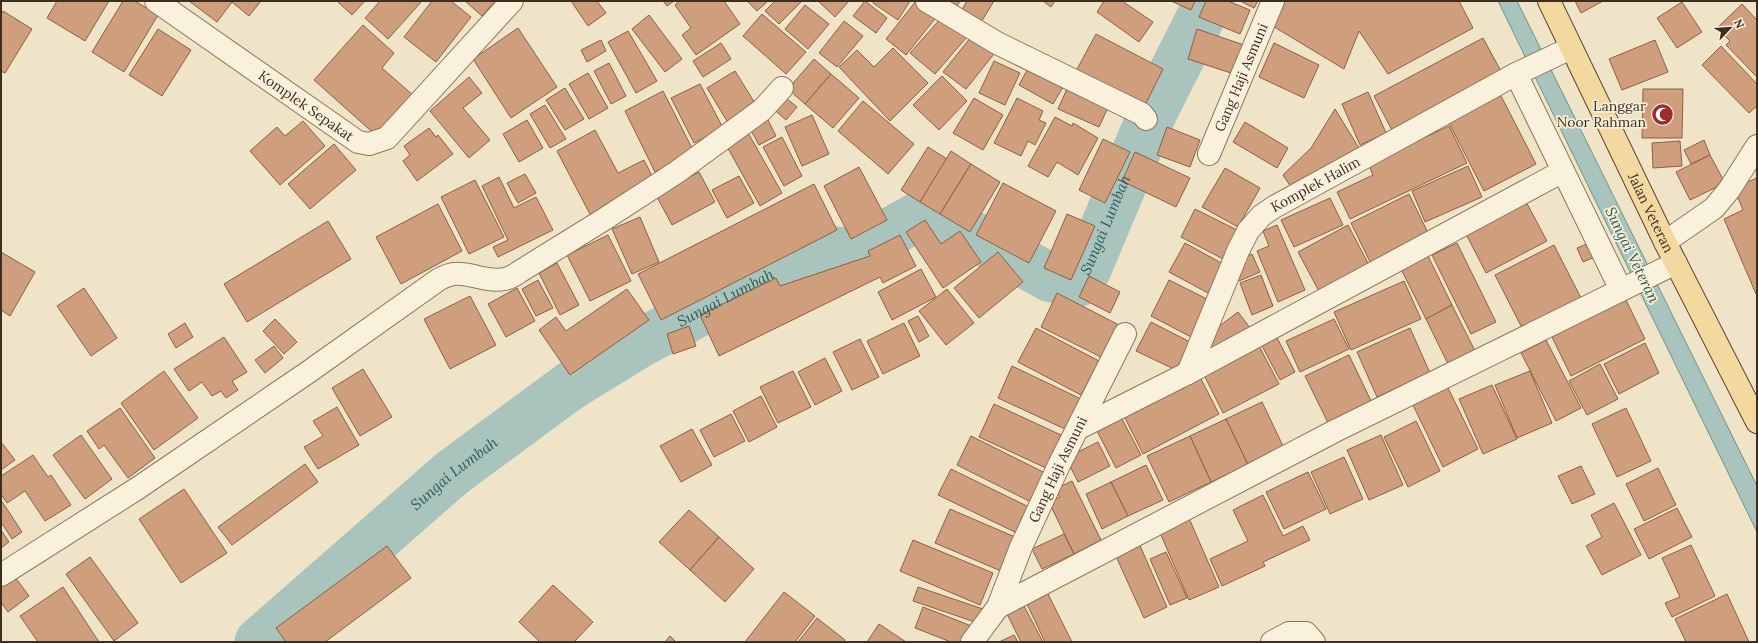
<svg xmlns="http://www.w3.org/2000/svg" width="1758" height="643" font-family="Lora,serif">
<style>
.water{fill:#a9c4bc;stroke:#6f938a}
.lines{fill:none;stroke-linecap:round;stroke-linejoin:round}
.river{stroke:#a9c4bc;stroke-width:49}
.building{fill:#cf9f7d;stroke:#8d5f41}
.minor-casing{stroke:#8d765c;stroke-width:24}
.primary-casing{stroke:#5b4430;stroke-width:24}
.minor{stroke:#faf1dc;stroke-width:22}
.primary{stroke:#f3d9a0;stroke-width:22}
.labels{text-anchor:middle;stroke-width:3.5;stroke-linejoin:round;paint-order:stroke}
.street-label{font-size:14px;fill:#3d2e20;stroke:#f7eed8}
.poi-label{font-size:14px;fill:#3d2e20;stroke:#f7eed8;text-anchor:end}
.water-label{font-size:15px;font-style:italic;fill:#2f5d5a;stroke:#f7eed8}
</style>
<rect width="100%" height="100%" fill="#f0e4c8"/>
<polygon class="water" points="1498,1 1517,1 1757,486 1757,532"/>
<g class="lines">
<path class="river" id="s1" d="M259,642L452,473L570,386L640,343L775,272L787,273L837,251L853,253L928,211L1051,278L1079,282L1087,269L1153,112L1209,1"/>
</g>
<g class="building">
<polygon points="57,1 109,1 85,41 47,18"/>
<polygon points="123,1 135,1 158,15 124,72 92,52"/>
<polygon points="189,1 261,1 249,16 232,2 217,22"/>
<polygon points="337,1 365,1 352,15"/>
<polygon points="380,1 422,1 388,39 365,18"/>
<polygon points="432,1 451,1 471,17 436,62 404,37"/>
<polygon points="465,1 495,1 482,16"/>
<polygon points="571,1 597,1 606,13 588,26"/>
<polygon points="663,1 674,1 667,6"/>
<polygon points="680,1 724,1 740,24 696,55 682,35 691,28 675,5"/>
<polygon points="747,1 768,1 757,11"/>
<polygon points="775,1 802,1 779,24 765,11"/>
<polygon points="818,1 849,1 835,17"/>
<polygon points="865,1 887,18 876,33 853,16"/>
<polygon points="874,1 910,1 898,20 873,3"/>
<polygon points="916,1 921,1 938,15 906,55 886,39"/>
<polygon points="940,1 960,1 954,11"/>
<polygon points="967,1 994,1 980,24 961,11"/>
<polygon points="1043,1 1055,1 1051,7"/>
<polygon points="1104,1 1122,1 1153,22 1139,42 1097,12"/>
<polygon points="1171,1 1195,1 1191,10"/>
<polygon points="1206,1 1228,1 1250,10 1240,34 1199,17"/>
<polygon points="1240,1 1258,1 1254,8"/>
<polygon points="1283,1 1459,1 1473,28 1388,74 1359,31 1344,69 1271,25"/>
<polygon points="1575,1 1603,1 1581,13"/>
<polygon points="1682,2 1702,32 1677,48 1657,18"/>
<polygon points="1742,4 1757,20 1757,77 1726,45 1730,41 1717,28"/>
<polygon points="805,5 829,24 808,49 785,29"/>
<polygon points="3,11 32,29 5,73 1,71 1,15"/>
<polygon points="762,14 806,52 786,74 743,36"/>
<polygon points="649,15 682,59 665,72 632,29"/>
<polygon points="942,17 966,38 935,74 910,53"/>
<polygon points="844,21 863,36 837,67 819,53"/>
<polygon points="363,25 394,53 382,68 415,97 379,138 314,80"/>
<polygon points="518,28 557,87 511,118 473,59"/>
<polygon points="158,29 191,50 162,96 129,75"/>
<polygon points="1197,29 1244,45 1234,74 1188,59"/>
<polygon points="628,31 657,81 636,93 608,42"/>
<polygon points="1096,34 1163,69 1144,107 1076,71"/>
<polygon points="971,37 994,54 966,89 943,72"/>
<polygon points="1483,38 1502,73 1393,132 1374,96"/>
<polygon points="601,40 606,51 587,62 581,50"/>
<polygon points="1655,40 1668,72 1622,90 1609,59"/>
<polygon points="721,43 731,59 703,77 693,61"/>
<polygon points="1274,43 1319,65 1304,98 1259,77"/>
<polygon points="1721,46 1757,84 1757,106 1749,113 1702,65"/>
<polygon points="893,48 928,83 890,121 839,67 857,50 874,67"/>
<polygon points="814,59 831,74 805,104 788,89"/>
<polygon points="994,61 1020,73 1005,105 979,93"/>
<polygon points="609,63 626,96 611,104 594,71"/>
<polygon points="1031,63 1066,82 1053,104 1019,85"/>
<polygon points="735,71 758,108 730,126 707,88"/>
<polygon points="588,73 608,108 589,119 569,84"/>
<polygon points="831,74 859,98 833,128 805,104"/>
<polygon points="942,76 967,101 939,130 913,105"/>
<polygon points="469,77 482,93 463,108 490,140 469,158 430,111"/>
<polygon points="1070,82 1111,101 1099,127 1058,109"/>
<polygon points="700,84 723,128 694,143 671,98"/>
<polygon points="565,88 584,119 565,130 546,100"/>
<polygon points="1643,89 1683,89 1682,138 1642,138"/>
<polygon points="663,91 694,152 655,172 625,111"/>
<polygon points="1368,92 1386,133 1360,145 1342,104"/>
<polygon points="781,94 797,107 786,120 770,106"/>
<polygon points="1500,94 1536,164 1484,191 1448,121"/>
<polygon points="974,98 1003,115 983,150 953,133"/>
<polygon points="1017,98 1043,111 1039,120 1046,123 1035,145 1028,141 1021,156 994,143"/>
<polygon points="863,101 914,144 888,174 838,131"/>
<polygon points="545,105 566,139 550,148 530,114"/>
<polygon points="1335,109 1362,153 1295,193 1283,175 1311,148"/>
<polygon points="812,115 829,154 802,166 785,127"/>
<polygon points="766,116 776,136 759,145 748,125"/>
<polygon points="1055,117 1072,126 1073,123 1098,138 1078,175 1057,162 1048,177 1028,166"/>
<polygon points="527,120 543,148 519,162 503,134"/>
<polygon points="303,121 325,146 280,185 250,151 277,127 285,136"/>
<polygon points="1245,122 1288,148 1277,168 1233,142"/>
<polygon points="1449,126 1467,163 1350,219 1337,192 1373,175 1368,164"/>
<polygon points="1167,127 1200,140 1190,167 1157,155"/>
<polygon points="429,128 436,137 438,135 453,154 417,181 403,161 410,155 404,146"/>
<polygon points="595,130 618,173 644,160 656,184 592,218 557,151"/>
<polygon points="747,131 782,193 760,206 725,143"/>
<polygon points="782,137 802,176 784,186 763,147"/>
<polygon points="1103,139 1130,152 1105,203 1079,190"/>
<polygon points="1704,140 1710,155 1691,164 1684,150"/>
<polygon points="1680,141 1682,166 1653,168 1652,143"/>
<polygon points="334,144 356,170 310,209 288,184"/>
<polygon points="928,147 947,159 920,202 901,190"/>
<polygon points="951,151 971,164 940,214 920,202"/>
<polygon points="1135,152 1190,178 1176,207 1122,181"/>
<polygon points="1710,155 1725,183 1690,200 1676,172"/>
<polygon points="971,164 1000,182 970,232 940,214"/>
<polygon points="1468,166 1482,197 1425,222 1412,191"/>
<polygon points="859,167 887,220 851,239 824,186"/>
<polygon points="1225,168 1260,188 1238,227 1202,207"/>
<polygon points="699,172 715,202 672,225 656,195"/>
<polygon points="525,174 536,193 518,203 507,183"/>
<polygon points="739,176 754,203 727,218 712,190"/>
<polygon points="499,177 514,208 536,197 553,230 498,257 493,247 508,240 482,186"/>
<polygon points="1757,178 1757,294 1756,294 1724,219 1743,210 1734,188"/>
<polygon points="475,180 504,237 469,254 441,197"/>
<polygon points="1003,183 1056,211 1029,263 976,235"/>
<polygon points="814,184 837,230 661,320 638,274"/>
<polygon points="1409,194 1431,239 1373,268 1351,223"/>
<polygon points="1330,198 1343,225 1294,247 1281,220"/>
<polygon points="1524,198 1547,241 1486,273 1464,230"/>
<polygon points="438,204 462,251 401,284 376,237"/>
<polygon points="1195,209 1239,231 1225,260 1181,237"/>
<polygon points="1067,214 1095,226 1071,280 1044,268"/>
<polygon points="640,217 659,262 632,274 612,229"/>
<polygon points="925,220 941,244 960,231 981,262 943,288 906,232"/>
<polygon points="328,221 351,259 247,322 224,284"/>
<polygon points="1277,225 1305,290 1278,302 1257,251 1269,246 1263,231"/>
<polygon points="1348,225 1370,267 1320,293 1298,252"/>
<polygon points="608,235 631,281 590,301 567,255"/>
<polygon points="900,235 916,266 883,283 880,277 719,356 700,315 776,278 780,286 870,256 868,251"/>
<polygon points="1592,242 1597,256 1583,262 1577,248"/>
<polygon points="1185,243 1225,265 1210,294 1169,272"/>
<polygon points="1457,243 1496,322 1471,334 1432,255"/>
<polygon points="1554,245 1581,298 1522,328 1495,275"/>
<polygon points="1,252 35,272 10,316 1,310"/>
<polygon points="998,252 1023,282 979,318 954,288"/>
<polygon points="1252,254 1260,272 1239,281 1234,269 1242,259"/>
<polygon points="1428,256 1452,305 1426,319 1401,269"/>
<polygon points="557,263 579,305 560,315 539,273"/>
<polygon points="921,269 936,297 892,320 878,292"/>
<polygon points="1261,275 1273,306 1252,315 1240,283"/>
<polygon points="1089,276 1120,292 1110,313 1079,297"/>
<polygon points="538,280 553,308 536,316 522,289"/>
<polygon points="1169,280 1213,302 1195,339 1151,316"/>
<polygon points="1404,281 1421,319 1351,350 1334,312"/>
<polygon points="84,288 117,338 91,356 57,306"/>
<polygon points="517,288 535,321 506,337 488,304"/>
<polygon points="627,289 649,320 570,375 539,330 556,317 566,331"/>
<polygon points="947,289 974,323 946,345 919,311"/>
<polygon points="1057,293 1119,325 1103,358 1041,327"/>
<polygon points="470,296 496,345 450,369 424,319"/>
<polygon points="1625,298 1645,339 1571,376 1551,335"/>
<polygon points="1452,305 1476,353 1449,366 1426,319"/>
<polygon points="1238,312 1251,329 1217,354 1205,337"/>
<polygon points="918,316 929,336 919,342 908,321"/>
<polygon points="275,319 297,342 284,354 263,331"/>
<polygon points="1334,319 1349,349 1300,372 1286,341"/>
<polygon points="1151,322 1192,343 1178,371 1136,351"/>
<polygon points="185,323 193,337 176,348 168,334"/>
<polygon points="904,323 920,356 883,374 867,341"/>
<polygon points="689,326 696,346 673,354 667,334"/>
<polygon points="1036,328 1099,361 1081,395 1018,362"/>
<polygon points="1410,328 1430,373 1377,397 1357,352"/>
<polygon points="1276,336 1295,372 1280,380 1261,344"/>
<polygon points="224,337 247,372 232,381 238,390 226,398 221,391 212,396 202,382 189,391 174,369"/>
<polygon points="860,339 879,377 852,390 833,352"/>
<polygon points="1546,340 1581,408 1556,421 1521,353"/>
<polygon points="1645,343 1659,373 1619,394 1604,364"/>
<polygon points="1258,344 1279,384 1223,413 1203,373"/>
<polygon points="274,346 283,358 265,373 255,360"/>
<polygon points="1349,355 1373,405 1330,427 1305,376"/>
<polygon points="825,358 842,391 815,405 798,372"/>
<polygon points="1600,364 1618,399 1587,415 1569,381"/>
<polygon points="1012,366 1081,399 1067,430 998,398"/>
<polygon points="363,369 392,417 360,436 332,388"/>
<polygon points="164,371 198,418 154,450 121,403"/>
<polygon points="793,371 811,407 778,423 760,387"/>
<polygon points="1530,371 1552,423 1517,438 1495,385"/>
<polygon points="1199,375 1219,414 1143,454 1123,414"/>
<polygon points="1492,385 1517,439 1483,454 1459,399"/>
<polygon points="1447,386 1478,449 1443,467 1412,403"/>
<polygon points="761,396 777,427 749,442 733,411"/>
<polygon points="1262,402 1284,448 1248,465 1226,419"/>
<polygon points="994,404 1061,435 1046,468 979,437"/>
<polygon points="337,407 359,445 318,469 304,447 323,436 313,421"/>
<polygon points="120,408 155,458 128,478 104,445 99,449 87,431"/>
<polygon points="1626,408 1651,461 1617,477 1592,424"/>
<polygon points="731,414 745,441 714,457 700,430"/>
<polygon points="1121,417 1141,455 1116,468 1096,429"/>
<polygon points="1226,419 1248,465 1211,482 1190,436"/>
<polygon points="1416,421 1440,471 1408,487 1384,437"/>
<polygon points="692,429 712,465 681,482 660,446"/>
<polygon points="81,435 112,479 85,499 53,455"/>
<polygon points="1381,435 1403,485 1369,500 1347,450"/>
<polygon points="971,436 1047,474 1033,503 957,465"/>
<polygon points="1190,436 1211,482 1169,502 1147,456"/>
<polygon points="1,442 15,460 1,470"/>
<polygon points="1098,442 1110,466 1078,482 1066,458"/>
<polygon points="33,455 48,477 51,475 71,505 45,521 25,491 7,503 1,494 1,476"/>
<polygon points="1344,457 1363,499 1330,514 1311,472"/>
<polygon points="305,464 318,482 232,545 218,527"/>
<polygon points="1146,465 1163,500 1128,516 1111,482"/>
<polygon points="1581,466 1595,494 1572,504 1558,476"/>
<polygon points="1658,468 1676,505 1644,521 1626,484"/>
<polygon points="951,469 1029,507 1017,533 938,495"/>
<polygon points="1308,472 1326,509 1284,529 1266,492"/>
<polygon points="1072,481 1101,540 1074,554 1049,502 1060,497 1055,489"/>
<polygon points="1111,482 1128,516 1102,529 1086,494"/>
<polygon points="184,489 227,553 181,583 139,519"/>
<polygon points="1263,495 1283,536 1303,526 1310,540 1263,562 1265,566 1222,586 1210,559 1248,541 1233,510"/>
<polygon points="1,500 22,532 12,539 1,522"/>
<polygon points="1614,503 1641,555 1602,575 1586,546 1602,537 1591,515"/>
<polygon points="1677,508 1692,537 1649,559 1634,529"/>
<polygon points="950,509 1015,537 1001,571 935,543"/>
<polygon points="689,510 719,537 690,570 659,542"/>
<polygon points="1188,516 1219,587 1189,600 1158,528"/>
<polygon points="1,530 9,542 1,548"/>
<polygon points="1064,534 1074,554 1042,569 1032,549"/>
<polygon points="719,537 754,569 725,602 690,570"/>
<polygon points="913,540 993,573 980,605 900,571"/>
<polygon points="1138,541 1167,607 1144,618 1114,552"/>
<polygon points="1691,545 1715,596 1672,617 1665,603 1680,597 1662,558"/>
<polygon points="387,546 411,578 325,642 286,642 276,628"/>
<polygon points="1166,552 1187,598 1170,605 1150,559"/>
<polygon points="90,557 138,623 114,641 66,574"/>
<polygon points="15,577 29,596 8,612 1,602 1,587"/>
<polygon points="553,585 593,622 574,642 540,642 519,622"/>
<polygon points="63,587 99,642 38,642 20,616"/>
<polygon points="918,587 983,609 978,623 913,601"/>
<polygon points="1046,590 1072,642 1045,642 1025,600"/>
<polygon points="784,592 815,616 795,642 745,642"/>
<polygon points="1727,594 1749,642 1686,642 1675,619"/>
<polygon points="1023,604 1043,642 1021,642 1006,612"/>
<polygon points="923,607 974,627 968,642 951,642 915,628"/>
<polygon points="817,618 845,640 844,642 798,642"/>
<polygon points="879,624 906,642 867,642"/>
<polygon points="1014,635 1018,642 999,642"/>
<polygon points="670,636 676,642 665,642"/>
</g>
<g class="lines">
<defs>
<g id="minor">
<path id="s2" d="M156,1L358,142L369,144L387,138L512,1"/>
<polyline points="927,1 997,43 1142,114 1146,119"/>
<polyline points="1516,74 1621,290"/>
<path id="s3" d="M1209,154L1273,1"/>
<polyline points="1665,242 1714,208 1729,190 1757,146"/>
<path id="s4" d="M1188,373L1238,251L1248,231L1261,216L1274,207L1516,74L1571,48"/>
<polyline points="1079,428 1188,373 1563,171"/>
<path d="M1,575L138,488L307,373L438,280C463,264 479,284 505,279C510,278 515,275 519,272L603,220L677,172L762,110L782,88"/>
<path id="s5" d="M998,607L1021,547L1059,465L1125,334"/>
<polyline points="972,642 998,607 1335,431 1676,263"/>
<polyline points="1272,642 1289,633 1306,633 1314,642"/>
</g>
<g id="primary">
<path id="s6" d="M1549,1L1665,242L1757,422"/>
</g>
</defs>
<use href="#minor" class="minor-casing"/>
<use href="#primary" class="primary-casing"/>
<use href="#minor" class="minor"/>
<use href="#primary" class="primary"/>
</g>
<defs>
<symbol id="mosque-disc" viewBox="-11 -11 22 22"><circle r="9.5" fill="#9e2a2b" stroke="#f7eed8"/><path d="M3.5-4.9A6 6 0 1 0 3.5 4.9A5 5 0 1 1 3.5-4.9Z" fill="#fff"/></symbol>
</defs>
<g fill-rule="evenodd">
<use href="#mosque-disc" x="1650" y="102" width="25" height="25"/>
</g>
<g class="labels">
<g class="street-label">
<text dy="5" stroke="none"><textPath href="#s3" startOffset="83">Gang Haji Asmuni</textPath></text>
<text dy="5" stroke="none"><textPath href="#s2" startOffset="183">Komplek Sepakat</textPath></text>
<text dy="5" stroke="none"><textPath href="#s4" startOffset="237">Komplek Halim</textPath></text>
<text dy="5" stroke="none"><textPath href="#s6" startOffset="235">Jalan Veteran</textPath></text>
<text dy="5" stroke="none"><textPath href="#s5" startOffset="150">Gang Haji Asmuni</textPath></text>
</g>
<g class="poi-label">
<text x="1646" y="111">Langgar<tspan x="1646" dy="16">Noor Rahman</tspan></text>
</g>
<g class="water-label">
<text dy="5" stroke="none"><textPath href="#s1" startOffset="1038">Sungai Lumbah</textPath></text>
<text transform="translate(1632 255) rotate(64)" y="5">Sungai Veteran</text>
<text dy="5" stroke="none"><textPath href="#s1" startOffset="582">Sungai Lumbah</textPath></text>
<text dy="5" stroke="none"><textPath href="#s1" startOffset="258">Sungai Lumbah</textPath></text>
</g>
</g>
<rect width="1758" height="643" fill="none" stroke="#3d2e20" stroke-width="4"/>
<g transform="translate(1730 28) rotate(65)" stroke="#f7eed8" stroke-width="3" paint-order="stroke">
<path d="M0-3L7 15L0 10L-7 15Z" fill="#3d2e20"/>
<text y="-6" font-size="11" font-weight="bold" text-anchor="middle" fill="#3d2e20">N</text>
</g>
</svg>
